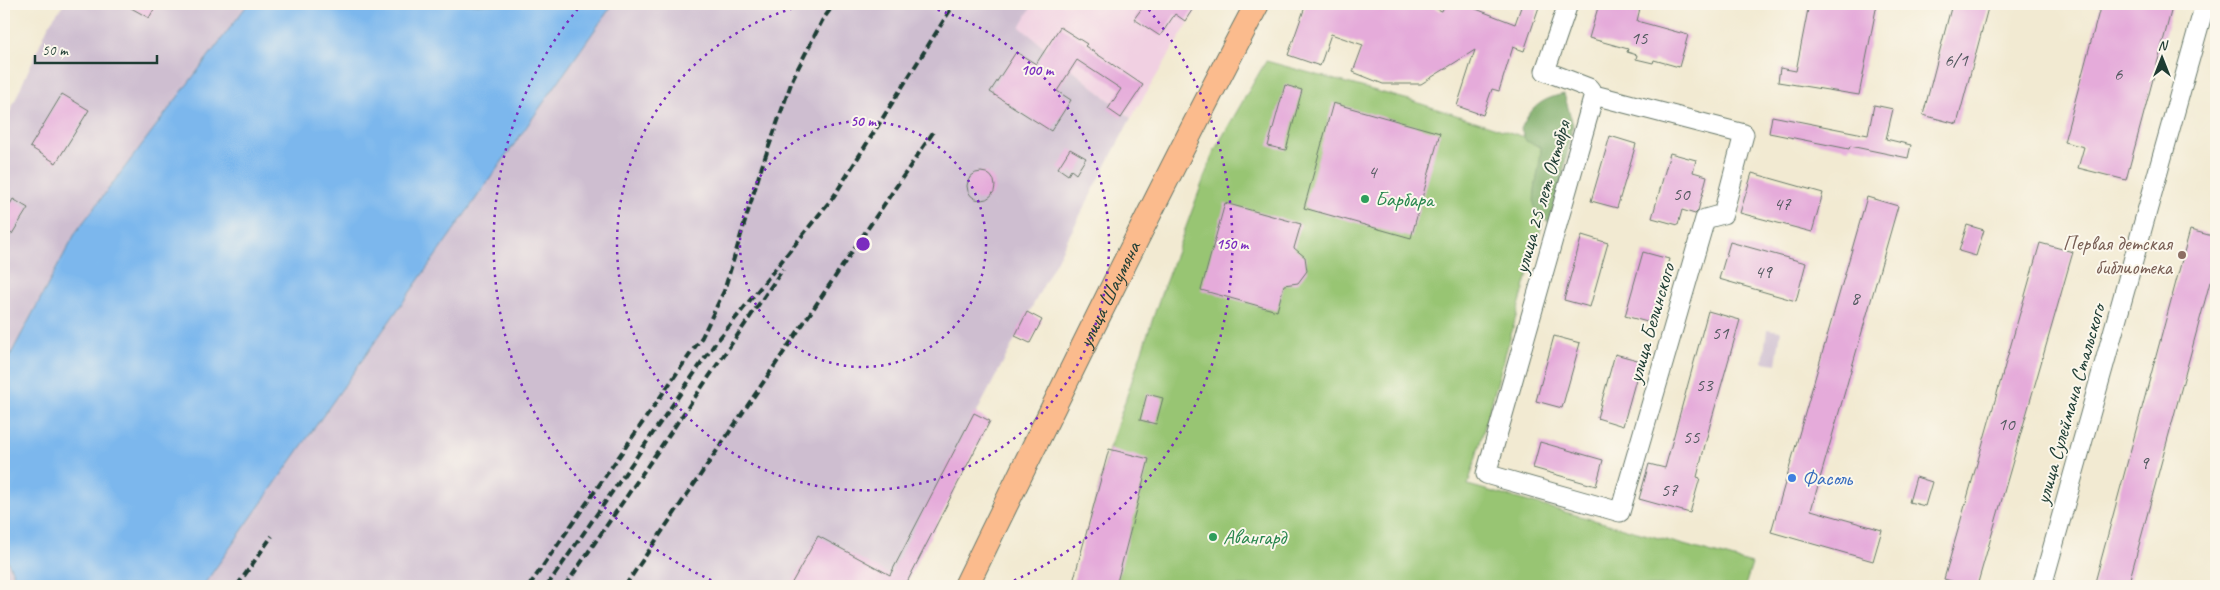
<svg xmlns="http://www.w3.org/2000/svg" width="2220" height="590" font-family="Caveat,sans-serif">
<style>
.built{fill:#f1d0e2}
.industrial{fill:#cebed0}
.green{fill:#98c573;stroke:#5c8154}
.forest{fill:#7aaa65;stroke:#4c744c}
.water{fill:#7cb7ed;stroke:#4e7a90}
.building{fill:#e5abda}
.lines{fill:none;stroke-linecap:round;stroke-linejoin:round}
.minor-casing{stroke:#697a6b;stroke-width:21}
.major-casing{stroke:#697a6b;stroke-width:26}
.minor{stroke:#fff;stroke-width:19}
.major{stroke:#fbbb8d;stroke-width:24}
.rail{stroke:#1f3d34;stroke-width:4;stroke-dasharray:8 4;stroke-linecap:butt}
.ring{fill:none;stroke:#7b2cbf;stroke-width:2.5;stroke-dasharray:2.5 5}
.leisure-dot{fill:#2e9e5b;stroke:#fbf7ec;stroke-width:2}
.education-dot{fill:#8d6e63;stroke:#fbf7ec;stroke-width:2}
.shop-dot{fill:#3f7fe0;stroke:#fbf7ec;stroke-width:2}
.labels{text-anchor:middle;stroke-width:4;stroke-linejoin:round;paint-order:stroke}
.number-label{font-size:19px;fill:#50585e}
.street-label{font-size:21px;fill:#1f3d34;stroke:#fbf7ec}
.leisure-label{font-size:21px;fill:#27864d;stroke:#fbf7ec;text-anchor:start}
.education-label{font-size:21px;fill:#785e54;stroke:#fbf7ec;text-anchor:end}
.shop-label{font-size:21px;fill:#366cbe;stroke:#fbf7ec;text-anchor:start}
.centre{fill:#7b2cbf;stroke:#fbf7ec;stroke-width:2.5}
.ring-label{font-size:15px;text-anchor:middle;font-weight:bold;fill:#7b2cbf;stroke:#fbf7ec;stroke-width:4;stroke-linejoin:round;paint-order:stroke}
</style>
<rect width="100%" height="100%" fill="#fbf7ec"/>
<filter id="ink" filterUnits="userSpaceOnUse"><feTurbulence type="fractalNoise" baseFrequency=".02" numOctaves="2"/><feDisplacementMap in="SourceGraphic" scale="10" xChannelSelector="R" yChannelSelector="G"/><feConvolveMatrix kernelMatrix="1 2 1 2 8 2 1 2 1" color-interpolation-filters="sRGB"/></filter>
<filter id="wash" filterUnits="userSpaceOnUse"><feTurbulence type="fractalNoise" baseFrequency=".0096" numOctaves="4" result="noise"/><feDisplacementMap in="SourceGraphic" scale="20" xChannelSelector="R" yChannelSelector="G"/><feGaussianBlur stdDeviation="1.12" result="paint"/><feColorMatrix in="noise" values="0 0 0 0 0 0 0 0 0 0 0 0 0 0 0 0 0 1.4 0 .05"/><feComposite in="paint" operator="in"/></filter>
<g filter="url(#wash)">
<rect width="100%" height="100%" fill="#f2ead2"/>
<polygon class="built" points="1033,4 1200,4 1131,118 1019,27"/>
<g class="industrial">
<polygon points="64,4 248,4 76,232 4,367 4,125 49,24"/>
<polygon points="613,4 1033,4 1020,27 1131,118 886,586 203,586"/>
<polygon points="1767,329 1781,331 1776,364 1763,362"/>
<polygon points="4,553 19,586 4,586"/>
</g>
<polygon class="green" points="1266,61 1409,100 1562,149 1549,201 1468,485 1752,564 1745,586 1073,586 1109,449 1160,297 1214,151"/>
<path class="forest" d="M1564,94L1573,125L1560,189L1549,222L1536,214C1530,195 1541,168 1541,147L1526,141L1521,129C1531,107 1541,99 1564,94Z"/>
<polygon class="water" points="248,4 613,4 203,586 19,586 4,553 4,367 76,232"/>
<g id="blocks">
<g class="building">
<polygon points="124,4 157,4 149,18"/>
<polygon points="1145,4 1196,4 1185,21 1175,14 1160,36 1134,19"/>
<polygon points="1306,4 1424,4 1442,11 1445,4 1463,4 1515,24 1522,4 1540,4 1524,51 1513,47 1499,91 1492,89 1483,115 1457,106 1475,50 1421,84 1383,84 1353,72 1363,45 1331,34 1320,66 1288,55"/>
<polygon points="1599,4 1641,4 1637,21 1688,35 1679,67 1654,60 1653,63 1636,59 1637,55 1627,52 1628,49 1589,38"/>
<polygon points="1809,4 1877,4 1859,95 1778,82 1780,68 1796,71"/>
<polygon points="1952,4 1989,4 1957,124 1923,115"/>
<polygon points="2101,4 2173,4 2126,180 2078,168 2084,147 2064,142"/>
<polygon points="1060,27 1087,44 1085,46 1143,85 1121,118 1108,109 1121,89 1077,60 1057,91 1071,100 1051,131 990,92 1016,52 1036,64"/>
<polygon points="1285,85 1302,90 1286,150 1268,146"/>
<polygon points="62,94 89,110 56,163 30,147"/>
<polygon points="1333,103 1440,133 1411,238 1304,208"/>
<polygon points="1874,105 1893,109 1886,139 1911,145 1908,158 1850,146 1849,149 1769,133 1772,116 1868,135"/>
<polygon points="1610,136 1636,144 1617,208 1591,201"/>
<polygon points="1070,149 1086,158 1076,174 1071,170 1068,175 1058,168"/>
<polygon points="1670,153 1696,160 1693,172 1707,176 1698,211 1695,214 1682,210 1678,225 1652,218"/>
<circle cx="981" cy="186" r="14"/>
<polygon points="1752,173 1823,193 1812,232 1740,213"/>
<polygon points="1867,197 1898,206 1811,510 1882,530 1873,561 1771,532"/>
<polygon points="13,199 28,208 12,234 4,229 4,215"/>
<polygon points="1225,203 1301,224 1294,248 1305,257 1307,271 1298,283 1284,285 1277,311 1201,290"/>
<polygon points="1967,225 1984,230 1976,256 1959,251"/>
<polygon points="2190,230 2216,237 2216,268 2212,282 2210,282 2128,586 2094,586"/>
<polygon points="1582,235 1608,243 1590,307 1564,300"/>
<polygon points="1730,242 1806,263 1796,301 1719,279"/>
<polygon points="2040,243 2073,252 1977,586 1969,586 1944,579"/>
<polygon points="1643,252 1669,259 1651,323 1625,316"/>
<polygon points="1708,311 1740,320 1710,425 1697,477 1700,478 1690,513 1639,499 1649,464 1665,468"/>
<polygon points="1027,312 1042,320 1030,343 1015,336"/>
<polygon points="1554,336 1580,343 1562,408 1536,401"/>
<polygon points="1615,354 1641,361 1623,426 1597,418"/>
<polygon points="1147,394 1163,398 1156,424 1140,420"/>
<polygon points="974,413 990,421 906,584 909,586 790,586 818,536 890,575"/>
<polygon points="1540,442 1603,460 1596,486 1533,468"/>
<polygon points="1109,449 1149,459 1116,586 1072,586"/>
<polygon points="1916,477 1932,482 1925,506 1909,502"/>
</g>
</g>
</g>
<g filter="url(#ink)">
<use href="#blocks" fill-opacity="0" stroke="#697a6b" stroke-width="1"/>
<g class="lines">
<defs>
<g id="minor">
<polyline points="1568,4 1545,71 1589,88 1594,95 1486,474 1620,512 1705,219 1723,214 1744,134 1594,95"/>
<polyline points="2042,586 2205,4"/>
</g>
<g id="major">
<path id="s1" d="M966,586C1061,391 1156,196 1257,4"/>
</g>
</defs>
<use href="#minor" class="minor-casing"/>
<use href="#major" class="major-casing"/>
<use href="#minor" class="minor"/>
<use href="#major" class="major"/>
<g class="rail">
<polyline points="237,586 272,536"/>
<polyline points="529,586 702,337 724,291 760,172 793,78 822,21 834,4"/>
<polyline points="547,586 714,345 834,196 954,4"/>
<polyline points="565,586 783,269"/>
<polyline points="625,586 934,131"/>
</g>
</g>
</g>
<g class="ring">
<circle cx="863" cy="244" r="123"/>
<path d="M916 4A246 246 0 1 1 810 4"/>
<path d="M725 586A369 369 0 0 1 582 4M1144 4A369 369 0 0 1 1001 586"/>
</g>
<g class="leisure-dot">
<circle cx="1365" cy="199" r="5"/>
<circle cx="1213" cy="537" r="5"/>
</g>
<circle class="education-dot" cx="2182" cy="255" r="5"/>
<circle class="shop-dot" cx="1792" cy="478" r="5"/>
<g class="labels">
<g class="number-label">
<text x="1639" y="44">15</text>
<text x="1956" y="66">6/1</text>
<text x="2118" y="80">6</text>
<text x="1372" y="178">4</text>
<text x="1681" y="200">50</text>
<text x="1782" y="210">47</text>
<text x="1763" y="278">49</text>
<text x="1855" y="304">8</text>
<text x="1720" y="339">51</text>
<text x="1704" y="391">53</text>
<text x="2006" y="430">10</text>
<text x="1691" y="443">55</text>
<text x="2144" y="469">9</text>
<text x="1669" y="496">57</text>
</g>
<g class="street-label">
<text transform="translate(1542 197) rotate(-74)" y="7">улица 25 лет Октября</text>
<text dy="7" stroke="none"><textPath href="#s1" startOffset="325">улица Шаумяна</textPath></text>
<text transform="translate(1651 323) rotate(-74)" y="7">улица Белинского</text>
<text transform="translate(2070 404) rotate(-74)" y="7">улица Сулеймана Стальского</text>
</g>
<g class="leisure-label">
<text x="1375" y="206">Барбара</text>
<text x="1223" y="544">Авангард</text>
</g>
<g class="education-label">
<text x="2172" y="250">Первая детская<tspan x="2172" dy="24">библиотека</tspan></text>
</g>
<g class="shop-label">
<text x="1802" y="485">Фасоль</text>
</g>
</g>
<circle cx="863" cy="244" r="8" class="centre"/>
<g class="ring-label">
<text x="1037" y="75">100 m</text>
<text x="863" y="126">50 m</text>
<text x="1232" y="249">150 m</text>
</g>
<rect width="2220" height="590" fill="none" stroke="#fbf7ec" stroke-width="20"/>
<g transform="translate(2162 58)" stroke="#fbf7ec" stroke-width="4" paint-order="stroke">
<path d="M0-4L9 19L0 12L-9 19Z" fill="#1f3d34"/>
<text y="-8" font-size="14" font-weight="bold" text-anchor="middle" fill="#1f3d34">N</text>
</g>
<path d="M35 55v8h122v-8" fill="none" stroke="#1f3d34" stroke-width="2.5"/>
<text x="42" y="55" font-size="15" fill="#1f3d34" stroke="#fbf7ec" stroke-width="4" paint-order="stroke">50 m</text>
</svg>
